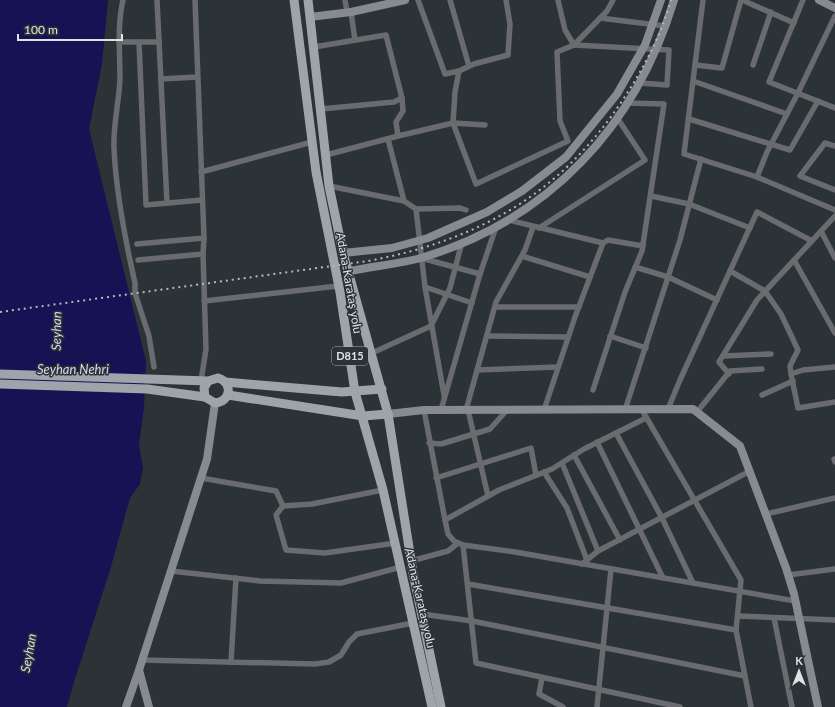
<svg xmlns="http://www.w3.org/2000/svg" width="835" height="707" font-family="Lato,sans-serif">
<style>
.water{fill:#171253}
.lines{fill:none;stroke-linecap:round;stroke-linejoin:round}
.street{stroke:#696b6f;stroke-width:5.5}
.secondary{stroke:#878b90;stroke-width:8}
.primary{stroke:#9fa4aa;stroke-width:9}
.rail{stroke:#b4babc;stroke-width:2;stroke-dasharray:2 4;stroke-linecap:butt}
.labels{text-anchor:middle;stroke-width:3;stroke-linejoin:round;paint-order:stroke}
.shield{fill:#2b3337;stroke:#a8aeb0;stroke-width:1}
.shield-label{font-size:11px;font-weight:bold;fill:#dde2e4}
.street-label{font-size:12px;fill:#dde2e4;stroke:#2b3337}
.water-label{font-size:13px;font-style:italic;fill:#d5d9ee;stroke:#2b3337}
</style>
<rect width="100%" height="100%" fill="#2b3337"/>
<polygon class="water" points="0,0 108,0 102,64 89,129 146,361 144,408 139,445 143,468 140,484 130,498 110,570 74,682 67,707 0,707"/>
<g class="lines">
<g class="street">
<path d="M123,0C117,26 120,53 120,79C119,102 113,125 114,148C116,193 125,239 135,283V293L149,336L154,367"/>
<polyline points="157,0 167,203"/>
<polyline points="195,0 204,238 203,254 206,349 201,381"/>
<polyline points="345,0 347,12"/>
<polyline points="418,0 445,74 459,71 474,64 508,55 510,24 506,0"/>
<polyline points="450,0 469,66"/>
<polyline points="558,0 565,30 574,45 669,50 667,85 640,83"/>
<polyline points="703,0 684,154 757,177 767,152 798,93 835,16"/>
<polyline points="742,0 794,23"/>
<polyline points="803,0 769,82 835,108"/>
<polyline points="351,12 355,40"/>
<polyline points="600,18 665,26"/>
<polyline points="119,42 159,42"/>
<polyline points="139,42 146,205 202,200"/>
<polyline points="314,47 386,35 402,98 403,111 396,122 398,136 326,155"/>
<polyline points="695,65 722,68 741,0"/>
<polyline points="753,65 771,12"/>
<polyline points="459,71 455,92 453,123 476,184 568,141 560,121 557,52 574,45 607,11 613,0"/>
<polyline points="161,79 197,77"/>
<polyline points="693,81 787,114"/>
<polyline points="321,109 394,102 402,98"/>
<polyline points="689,119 790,150 818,101"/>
<polyline points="398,136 453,123 485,125"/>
<polyline points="388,139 404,201"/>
<polyline points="835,146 825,143 800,176 835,190"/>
<polyline points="201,172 312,142"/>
<polyline points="757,177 835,210"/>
<polyline points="329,186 404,201 416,209 460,208 466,210"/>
<polyline points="651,196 689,204 750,228"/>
<polyline points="416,209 425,287 444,395"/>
<polyline points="508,220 603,243 575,317 544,410"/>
<polyline points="539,228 645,160 618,119"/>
<polyline points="821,231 835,258"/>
<polyline points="603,243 608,240 643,246"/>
<polyline points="137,244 204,238"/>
<polyline points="522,256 590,277"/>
<polyline points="421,258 480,274"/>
<polyline points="138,260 203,254"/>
<polyline points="794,260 835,333"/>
<polyline points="635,267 668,277 717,300"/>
<polyline points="730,271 765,291 781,314 798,350 790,366 791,374 803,370 835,367"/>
<polyline points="425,287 472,303"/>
<polyline points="204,301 338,286"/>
<polyline points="495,307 579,307"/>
<polyline points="487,336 568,337"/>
<polyline points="610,336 646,348"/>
<polyline points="372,353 431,326 450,288 462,242"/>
<polyline points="723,356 771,354"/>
<polyline points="477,370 558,367"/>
<polyline points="729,374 719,362 757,300 835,216"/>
<polyline points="791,374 798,408 835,402"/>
<polyline points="593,390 625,292 642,251 664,104 628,103"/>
<polyline points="762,395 793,381"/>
<polyline points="668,409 680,380 757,212 812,241"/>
<polyline points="424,410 445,520 448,534 454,541 463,545 515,552 795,601"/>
<polyline points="441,410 480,274 496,227"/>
<polyline points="466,410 496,302 525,250 533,227"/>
<polyline points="468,410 488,496"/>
<polyline points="625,410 680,240 701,159"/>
<polyline points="642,410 741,580 736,630 751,707"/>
<polyline points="697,412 730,371 762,369"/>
<polyline points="616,433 662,518 693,583"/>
<polyline points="597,442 663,578"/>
<polyline points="429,443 441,444 490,429 507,410"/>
<polyline points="574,455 620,540"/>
<polyline points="834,459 835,462"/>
<polyline points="562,463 598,551"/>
<polyline points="544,472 567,508 587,560"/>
<polyline points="201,478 276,491 283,506 312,504 383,490"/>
<polyline points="436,478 531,448 536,475"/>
<polyline points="283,506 276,515 286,550 325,553 396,543"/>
<polyline points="766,514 835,498"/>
<polyline points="445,520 499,490 552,469 584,449 646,418"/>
<polyline points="463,545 476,663 680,707"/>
<polyline points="411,561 448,551 458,543"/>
<polyline points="582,564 598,551 750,471"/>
<polyline points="171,571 260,581 341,583 401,567"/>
<polyline points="788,575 835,569"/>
<polyline points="468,584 736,630"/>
<polyline points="422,614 472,621 745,676"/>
<polyline points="738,616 835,620"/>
<polyline points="774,618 792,707"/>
<polyline points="142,660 315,664 329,662 341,655 349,642 357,634 413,623"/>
<polyline points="231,662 236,578"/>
<polyline points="542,678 539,694 563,707"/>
<polyline points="597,707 611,569"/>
</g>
<g class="secondary">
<polyline points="819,0 835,8"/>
<polyline points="310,17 351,12 405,0"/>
<polyline points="343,253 392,248 428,238 487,212 522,191 566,157 617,94 645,45 661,0"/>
<path d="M350,271C373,266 399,264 421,258C549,220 636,126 674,0"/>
<polyline points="388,414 424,410 693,409 740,446 786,568 794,594 818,707"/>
<polyline points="126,707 139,670"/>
<polyline points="149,707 139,670 207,459 215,403"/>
</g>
<g class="primary">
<polyline points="294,0 316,172 340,292 355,392 383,490 432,707"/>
<polyline points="308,0 329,186 343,253 388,414 413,573 441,707"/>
<path d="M0,374L208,381L218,378C234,383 230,402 215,403L205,397L204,388L208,381"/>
<polyline points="225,382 342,392 382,389"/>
<polyline points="0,384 147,389 205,397"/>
<polyline points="228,395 363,416 388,414"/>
</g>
<path class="rail" d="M0,312L368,261C479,240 561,194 624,98C644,68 661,35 671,0"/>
</g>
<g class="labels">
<rect class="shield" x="332" y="347" width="36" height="18" rx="3"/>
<g class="shield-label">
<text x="350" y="360">D815</text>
</g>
<g class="street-label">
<text transform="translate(349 283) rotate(80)" y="4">Adana-Karataş yolu</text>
<text transform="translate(420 598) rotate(77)" y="4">Adana-Karataş yolu</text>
</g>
<g class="water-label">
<text transform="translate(56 331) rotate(-89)" y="5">Seyhan</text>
<text x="73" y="374">Seyhan Nehri</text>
<text transform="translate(28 653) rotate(-80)" y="5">Seyhan</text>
</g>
</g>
<g transform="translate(799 671)" stroke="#2b3337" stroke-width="3" paint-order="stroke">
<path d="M0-3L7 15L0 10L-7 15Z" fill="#dde2e4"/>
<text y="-6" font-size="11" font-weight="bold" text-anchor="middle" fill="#dde2e4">K</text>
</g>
<path d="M18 34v6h104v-6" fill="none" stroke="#dde2e4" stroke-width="2"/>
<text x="24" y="34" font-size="12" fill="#dde2e4" stroke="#2b3337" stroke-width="3" paint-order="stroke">100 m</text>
</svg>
